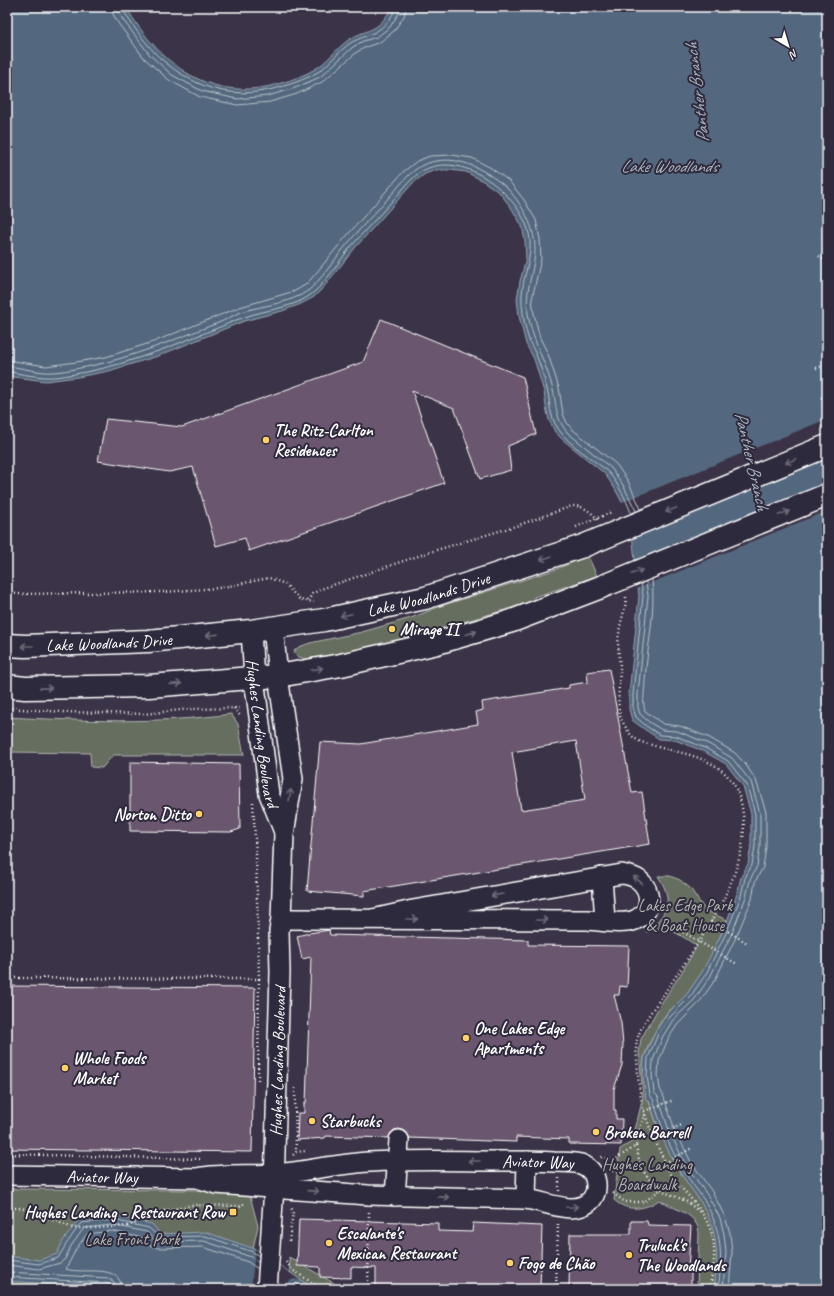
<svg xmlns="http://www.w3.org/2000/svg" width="834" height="1296" font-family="Caveat,sans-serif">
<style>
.green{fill:#666e60;stroke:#b2b6b0}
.water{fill:#53687e;stroke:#98a4b2}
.pier{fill:#3b3347}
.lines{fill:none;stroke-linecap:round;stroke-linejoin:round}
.shore{stroke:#bac3cb;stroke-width:1}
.building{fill:#6a576e;stroke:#fff;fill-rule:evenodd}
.minor-casing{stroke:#fff;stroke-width:22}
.major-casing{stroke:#fff;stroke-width:25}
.path{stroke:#fff;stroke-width:2.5;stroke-dasharray:1 3;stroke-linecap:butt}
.minor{stroke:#2f2a3d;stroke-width:19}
.major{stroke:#2f2a3d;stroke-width:22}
.major-bridge-casing{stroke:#fff;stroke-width:25;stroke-linecap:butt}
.path-bridge{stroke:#fff;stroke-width:2.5;stroke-dasharray:1 3;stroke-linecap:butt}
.major-bridge{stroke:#2f2a3d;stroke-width:22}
.oneway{stroke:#6d6a77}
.poi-dot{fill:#ffd166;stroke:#2f2a3d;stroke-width:1.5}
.labels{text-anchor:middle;stroke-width:4;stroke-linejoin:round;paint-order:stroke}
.poi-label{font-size:17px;font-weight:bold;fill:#fff;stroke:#2f2a3d;text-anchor:start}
.street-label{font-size:17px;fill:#fff;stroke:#2f2a3d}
.park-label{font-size:17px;fill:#b2b6b0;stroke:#2f2a3d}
.water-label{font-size:18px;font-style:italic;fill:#a9b4be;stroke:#2f2a3d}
</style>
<rect width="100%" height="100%" fill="#3b3347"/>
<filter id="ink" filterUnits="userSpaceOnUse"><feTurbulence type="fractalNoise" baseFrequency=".025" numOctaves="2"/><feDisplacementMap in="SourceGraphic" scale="8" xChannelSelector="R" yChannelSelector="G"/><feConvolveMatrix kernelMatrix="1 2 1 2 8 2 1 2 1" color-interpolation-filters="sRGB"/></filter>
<g filter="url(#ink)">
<g class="green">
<polygon points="588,556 597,576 534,597 535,601 398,641 341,654 305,659 297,656 294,651 299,647 310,643 362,632 411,618 441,606 554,570"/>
<path d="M231,714L238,724L244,755H113L102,768L91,767L90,753L7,752V717C82,721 157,724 231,714Z"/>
<path d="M658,876H670L680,880L690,888L705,910L727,920L725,927L750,942L722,932C713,954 703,975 688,993C682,1001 673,1007 666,1014C658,1025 648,1044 644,1057C637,1084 665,1148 680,1172C690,1188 703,1202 711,1220C720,1242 717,1267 714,1289H697L699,1233L698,1227L694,1220L687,1214L659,1200C645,1210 627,1212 614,1200L620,1149L632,1142L643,1097L639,1052L641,1039L660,1005L680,975L697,946C679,935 669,924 646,932C667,914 675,902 658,876Z"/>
<polygon points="7,1189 194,1190 250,1196 258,1226 244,1289 7,1289"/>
<polygon points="289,1257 344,1289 314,1289 290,1273"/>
</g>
<g class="water">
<path d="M7,7H126C160,65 212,105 281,83C292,80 305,75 315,69C327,62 336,49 347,41C355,35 363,33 372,29C381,25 387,16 392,7H827V1289H714C719,1257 718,1228 700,1201C693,1190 685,1181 679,1170C665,1148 657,1124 649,1100H646L643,1076L644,1058L655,1032L667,1014L687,994L702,972L724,929L737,894L741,877L748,864L751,846V814L743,786L726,764L703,751L675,740L659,739L644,729L632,720L629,709V694L639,596L631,525L625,508L615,489L605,474L562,439L555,432L549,420L546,407L544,392L534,359L526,344L519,316L517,299L520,281L526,259L525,241L522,226L512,209L500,193L483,181L466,172L450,170H436L425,174L413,183L355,248L323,288L314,297L301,304L282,311L244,321L158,356L109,371L78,377L46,381L14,377L7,375Z"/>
<polygon points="113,1216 152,1224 160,1234 205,1232 255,1249 314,1289 129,1289 7,1281 7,1256 39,1260 57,1254 63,1241 79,1219"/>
</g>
<g class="pier">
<polygon points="827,419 827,459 631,539 629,526 620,503"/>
<polygon points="827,482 827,511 636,589 633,561"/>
<polygon points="255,1249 300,1280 294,1279 289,1281 287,1285 286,1289 251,1289"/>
</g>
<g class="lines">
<g class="shore">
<polyline points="112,7 113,14 118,23 144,58 169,80 200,97 237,105 270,102 297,94 322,82 357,52 366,47 380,42 394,31 404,16 406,7"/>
<polyline points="118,7 119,12 123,20 150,55 172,75 202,91 237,99 268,96 295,88 320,77 353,47 363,41 377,37 390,27 399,13 400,7"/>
<path d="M123,7C124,17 152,51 160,58C198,91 236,101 284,86C295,83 308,78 318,72C330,64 339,50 352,42C360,38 367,36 375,32C383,28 394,17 395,7"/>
<polyline points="7,360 46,366 76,362 106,357 153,342 240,307 295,291 305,285 312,278 344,239 403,172 417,161 430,156 452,155 472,158 491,168 509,181 524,200 536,220 540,239 541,259 532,299 534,314 540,338 548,354 559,388 563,414 567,423 572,429 616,464 628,481 641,509"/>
<path d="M7,366C19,367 32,371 44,372C58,373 73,369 86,367C132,358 175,339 218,323C226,320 233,315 241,312C263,305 290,304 309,290C321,280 334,260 344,248C359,229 376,212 392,194C401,184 410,171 423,165C448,154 473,163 494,178C498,181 503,184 507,188C525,208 539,233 534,261C531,281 525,293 528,314C532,341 547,364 553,390C557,408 555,418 568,433L611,468L623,485L636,511"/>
<path d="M7,371C19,374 32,376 44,377C58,378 73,374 86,372C133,363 176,344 220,327C228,324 235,320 242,318C265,309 294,309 313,293C327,281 338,263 349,249C363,232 379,216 393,200C403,190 411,177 424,170C462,151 512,190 526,224C538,253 520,276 522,303C523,316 525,329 529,340C531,346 535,351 537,357C541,367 544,378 547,389C550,398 549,407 552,416C558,436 578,449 593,460C598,464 604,468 608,472C618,483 626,499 631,513"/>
<path d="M652,579C656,613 647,647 645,680C645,690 642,701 645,711L663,724L680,726L710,738L735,753L746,765L756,780L766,812V847L763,867L755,882L752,899L737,935L715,980L699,1003L678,1024L668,1039L659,1061L658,1075L660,1089L663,1095L675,1130L691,1162L713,1193L725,1217L730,1233L732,1252L729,1289"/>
<polyline points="646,582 648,596 638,694 638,708 640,714 649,722 662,730 677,731 707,743 732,758 751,782 760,813 760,847 757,866 750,880 746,897 732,933 710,977 694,1000 673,1020 663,1036 653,1060 652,1075 654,1092 658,1097 670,1133 686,1165 708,1196 720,1218 724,1234 726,1252 723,1289"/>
<path d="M641,583L643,596L633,694V708L636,717L646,726L660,735L676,736L705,748L728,761L747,785L755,814V846L752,865L745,878L741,896L727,931L706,974L690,997L670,1017L658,1034L648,1058L647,1076L650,1095L653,1099C660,1123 669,1146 681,1167C688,1179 697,1189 704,1200C722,1230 723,1256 718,1289"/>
<polyline points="7,1260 39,1264 58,1258 67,1243 81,1223 113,1220 149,1228 159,1237 205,1236 253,1252 259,1256"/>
<polyline points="7,1265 39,1269 60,1263 65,1259 71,1246 84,1228 112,1225 147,1232 154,1240 158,1242 204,1241 251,1257 258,1262"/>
<polyline points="7,1272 108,1278 114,1282 116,1289"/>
<polyline points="7,1277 107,1283 110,1285 111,1289"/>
<path d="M122,1289C121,1262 82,1275 66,1269L76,1249L87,1234L112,1231L143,1238L151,1246L158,1248L203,1247L248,1262L258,1269"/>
</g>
</g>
<g class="building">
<polygon points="381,319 523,377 536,434 508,446 511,470 480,479 454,408 412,391 444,483 249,551 245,538 216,546 193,467 169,472 98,461 106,419 182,427 363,362"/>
<path d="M609,669L632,793L642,792L650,844L364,891V896L307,891L320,742L361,744L478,724L476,712L483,710L482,702L569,688V685L588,682L587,672ZM576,741L585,800L521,810L512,752Z"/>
<polygon points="130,762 239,764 240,829 231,832 130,831"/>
<polygon points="329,930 330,935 528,940 528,945 629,946 627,987 620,986 619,995 614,995 621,1023 623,1044 622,1065 614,1089 614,1110 616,1110 616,1119 622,1119 621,1145 569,1144 569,1139 516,1137 516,1142 410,1138 405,1131 399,1129 394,1130 390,1134 389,1138 326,1136 325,1138 297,1140 298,1113 304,1113 304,1103 306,1103 311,957 302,959 297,936 309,933"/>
<polygon points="7,986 255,988 252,1152 7,1149"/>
<polygon points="299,1219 438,1223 438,1231 472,1232 473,1223 542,1226 540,1289 376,1289 376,1268 351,1267 351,1278 320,1277 320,1267 297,1266"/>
<polygon points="631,1221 647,1221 648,1225 691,1226 688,1270 691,1271 691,1289 569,1289 570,1234 631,1234"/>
</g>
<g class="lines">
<defs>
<g id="minor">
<path id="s1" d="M251,631L254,678L269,794L284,832"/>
<polyline points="602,877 605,921"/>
<path d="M281,919L588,920C601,921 623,925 635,920C652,913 653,892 639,880C634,876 628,875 622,874L413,910L373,919"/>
<path id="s2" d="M7,1175L197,1178C223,1173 249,1176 275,1174C306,1171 337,1164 369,1162C414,1159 460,1161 505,1161C521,1161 537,1161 554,1162C562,1162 572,1162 581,1164C591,1168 597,1177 596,1188C596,1192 594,1196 592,1199C576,1218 546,1201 526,1199L368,1195L216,1184L197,1178"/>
<polyline points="395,1196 399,1140"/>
<polyline points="526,1199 527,1161"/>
<path id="s3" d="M267,1289L274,1188L280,972L279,931L281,919L284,834L293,779L278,676L273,627"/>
</g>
<g id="major">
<path id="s4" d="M7,645L25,646L148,641L251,631L324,620L425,598L583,546"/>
<polyline points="7,686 25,688 149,686 278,676 341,665 437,643 512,621 601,587"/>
</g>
</defs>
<use href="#minor" class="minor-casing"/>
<use href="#major" class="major-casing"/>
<g class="path">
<polyline points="822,239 827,238"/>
<polyline points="819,256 827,262"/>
<polyline points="816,368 827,365"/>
<polyline points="821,398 827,396"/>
<polyline points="7,593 18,594 164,592 219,588 269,578 285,584 300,600 314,602"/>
<path d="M626,597C626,610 620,621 619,633C617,644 619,655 620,666C620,681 616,704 621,719C624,724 628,732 632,736C639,743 650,744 658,747C700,757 737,763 743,814C751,875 696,945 664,994C654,1008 636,1030 636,1048C636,1052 637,1056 637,1060C638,1071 638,1082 640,1092C642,1113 653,1135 661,1154C665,1161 668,1169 672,1176C682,1190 696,1202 705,1218C718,1239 715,1266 709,1289"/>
<path d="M308,601L312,594L321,589L430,552L519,525L572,506C584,505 592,513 599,521"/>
<polyline points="7,708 64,712 144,714 190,709 242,708"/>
<polyline points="234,708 241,717"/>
<polyline points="253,802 256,854 259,979"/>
<polyline points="711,921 747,943"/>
<polyline points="657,925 671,925 737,964"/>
<polyline points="7,978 259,979 258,1083"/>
<polyline points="295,1088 296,1152"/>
<polyline points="644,1111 674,1100"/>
<polyline points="654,1136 682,1125"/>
<polyline points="636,1146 641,1168 653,1184 667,1193 686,1201 700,1212"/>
<polyline points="7,1154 202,1159"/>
<polyline points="293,1155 296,1152 306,1151"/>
<polyline points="601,1157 614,1160 636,1146 639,1131 645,1114"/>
<polyline points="665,1163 692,1148"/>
<polyline points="612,1172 614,1160"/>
<polyline points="559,1191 559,1178"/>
<polyline points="613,1193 625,1202 644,1202 661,1189"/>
<polyline points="7,1208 22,1208 73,1228 94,1228 128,1226 163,1211 193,1205 240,1206 245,1203"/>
<polyline points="289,1241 293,1212 291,1207"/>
<polyline points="286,1262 294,1271 322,1289"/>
<polyline points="368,1289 369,1211"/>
<polyline points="556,1289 558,1224"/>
</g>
<use href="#minor" class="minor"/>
<use href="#major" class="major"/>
<defs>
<g id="major-bridge">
<polyline points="583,546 827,446"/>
<polyline points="601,587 827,495"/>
</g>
</defs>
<use href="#major-bridge" class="major-bridge-casing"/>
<g class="path-bridge">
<polyline points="821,427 827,425"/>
<polyline points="576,527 612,512"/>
</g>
<use href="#major-bridge" class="major-bridge"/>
</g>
<defs><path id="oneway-shaft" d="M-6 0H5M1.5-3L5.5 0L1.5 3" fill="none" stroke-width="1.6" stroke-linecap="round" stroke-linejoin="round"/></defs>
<g class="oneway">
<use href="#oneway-shaft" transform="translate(791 461) rotate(158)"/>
<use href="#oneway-shaft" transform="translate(671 510) rotate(158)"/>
<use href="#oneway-shaft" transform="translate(784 513) rotate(-22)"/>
<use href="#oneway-shaft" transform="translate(546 558) rotate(162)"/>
<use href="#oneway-shaft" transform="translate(637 572) rotate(-22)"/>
<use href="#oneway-shaft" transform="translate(346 615) rotate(168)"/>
<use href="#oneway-shaft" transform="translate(471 633) rotate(-16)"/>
<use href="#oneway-shaft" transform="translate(212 635) rotate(174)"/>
<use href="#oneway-shaft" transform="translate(27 646) rotate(-180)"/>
<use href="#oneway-shaft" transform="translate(317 669) rotate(-10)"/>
<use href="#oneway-shaft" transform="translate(176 684) rotate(-4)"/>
<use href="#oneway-shaft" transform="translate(46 688) rotate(-1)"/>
<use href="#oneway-shaft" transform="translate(290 795) rotate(-81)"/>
<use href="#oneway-shaft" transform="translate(638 880) rotate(-140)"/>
<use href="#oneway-shaft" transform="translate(497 895) rotate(170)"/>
<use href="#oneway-shaft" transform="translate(412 919)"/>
<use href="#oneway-shaft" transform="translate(542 920)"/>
<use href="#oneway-shaft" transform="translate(474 1161) rotate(180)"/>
<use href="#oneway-shaft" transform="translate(313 1191) rotate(4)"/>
<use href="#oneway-shaft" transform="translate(443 1197) rotate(1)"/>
<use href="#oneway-shaft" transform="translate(572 1207) rotate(-3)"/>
</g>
</g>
<g class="poi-dot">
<circle cx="266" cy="440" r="4"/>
<circle cx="392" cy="629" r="4"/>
<circle cx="199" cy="814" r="4"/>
<circle cx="466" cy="1038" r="4"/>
<circle cx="65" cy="1068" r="4"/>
<circle cx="312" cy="1121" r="4"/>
<circle cx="596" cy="1132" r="4"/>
<rect x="229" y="1208" width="8" height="8" rx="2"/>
<circle cx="329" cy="1243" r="4"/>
<circle cx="629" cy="1255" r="4"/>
<circle cx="510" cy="1263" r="4"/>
</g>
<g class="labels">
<g class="poi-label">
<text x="274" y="436">The Ritz-Carlton<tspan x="274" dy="20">Residences</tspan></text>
<text x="400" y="635">Mirage II</text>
<text x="191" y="820" text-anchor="end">Norton Ditto</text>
<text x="474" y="1034">One Lakes Edge<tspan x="474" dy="20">Apartments</tspan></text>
<text x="73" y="1064">Whole Foods<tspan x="73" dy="20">Market</tspan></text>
<text x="320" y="1127">Starbucks</text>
<text x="604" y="1138">Broken Barrell</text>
<text x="225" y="1218" text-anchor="end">Hughes Landing - Restaurant Row</text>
<text x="337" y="1239">Escalante's<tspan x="337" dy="20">Mexican Restaurant</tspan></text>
<text x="637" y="1251">Truluck's<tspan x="637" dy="20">The Woodlands</tspan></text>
<text x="518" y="1269">Fogo de Chão</text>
</g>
<g class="street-label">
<text dy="6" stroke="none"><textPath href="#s4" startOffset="426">Lake Woodlands Drive</textPath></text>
<text dy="6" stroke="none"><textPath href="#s4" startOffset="102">Lake Woodlands Drive</textPath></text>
<text dy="6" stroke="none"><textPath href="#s1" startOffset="103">Hughes Landing Boulevard</textPath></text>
<text dy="6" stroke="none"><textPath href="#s3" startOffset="228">Hughes Landing Boulevard</textPath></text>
<text dy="6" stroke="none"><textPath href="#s2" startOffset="532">Aviator Way</textPath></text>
<text dy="6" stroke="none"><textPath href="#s2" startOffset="95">Aviator Way</textPath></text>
</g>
<g class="park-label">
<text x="685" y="911">Lakes Edge Park<tspan x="685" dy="20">&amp; Boat House</tspan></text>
<text x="647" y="1170">Hughes Landing<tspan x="647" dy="20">Boardwalk</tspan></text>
<text x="132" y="1245">Lake Front Park</text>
</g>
<g class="water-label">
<text transform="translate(697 93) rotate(-97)" y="6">Panther Branch</text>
<text x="669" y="172">Lake Woodlands</text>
<text transform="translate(752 461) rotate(77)" y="6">Panther Branch</text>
</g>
</g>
<rect width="834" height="1296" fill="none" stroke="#2f2a3d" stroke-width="24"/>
<rect x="12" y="12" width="810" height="1272" fill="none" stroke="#fff" stroke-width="1.5" filter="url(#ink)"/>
<g transform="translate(788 46) rotate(142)" stroke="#2f2a3d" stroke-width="3" paint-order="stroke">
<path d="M0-3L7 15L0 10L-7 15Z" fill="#ffffff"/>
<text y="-6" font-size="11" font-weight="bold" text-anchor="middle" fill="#ffffff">N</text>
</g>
</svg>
